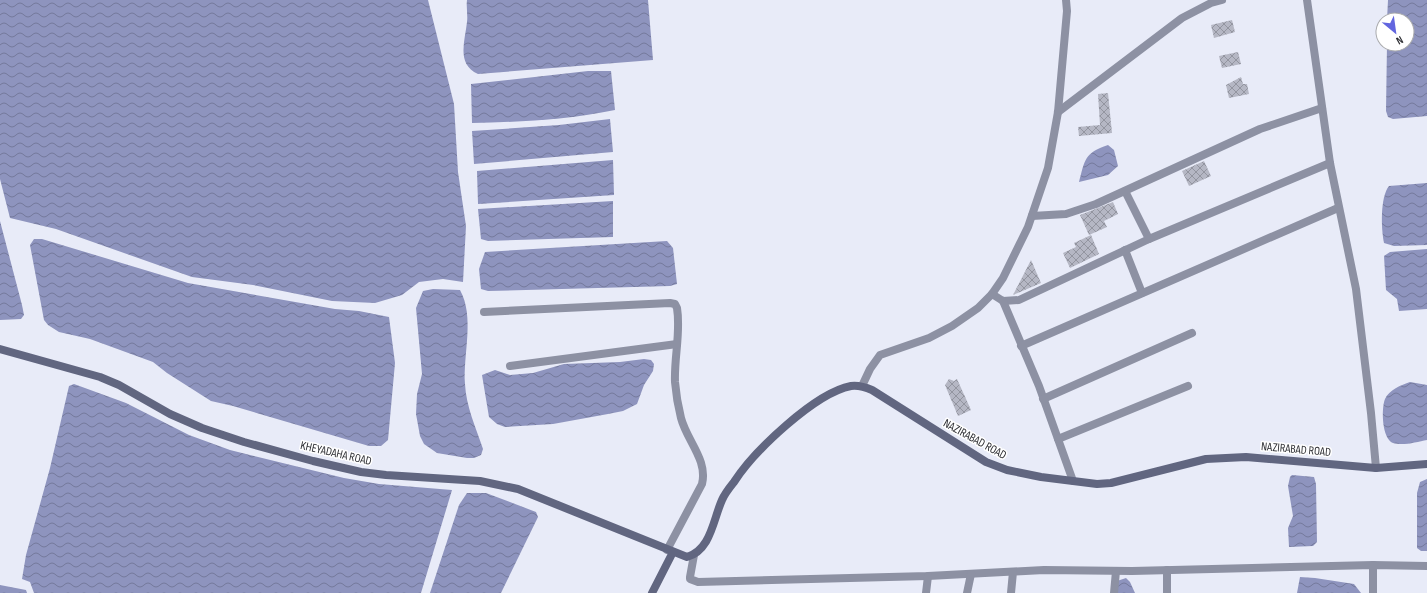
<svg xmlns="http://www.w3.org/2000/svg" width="1427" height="593" font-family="'Sofia Sans Condensed',sans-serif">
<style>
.water{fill:url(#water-waves)}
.building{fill:url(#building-cross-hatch)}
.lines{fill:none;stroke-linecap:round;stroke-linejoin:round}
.street{stroke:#8d91a3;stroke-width:8}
.secondary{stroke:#616680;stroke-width:8}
.labels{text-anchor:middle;stroke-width:3;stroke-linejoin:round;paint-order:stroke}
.street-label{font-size:12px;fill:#2b2c31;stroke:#fff}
</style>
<defs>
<pattern id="water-waves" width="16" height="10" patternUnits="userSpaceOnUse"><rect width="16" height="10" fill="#8e94be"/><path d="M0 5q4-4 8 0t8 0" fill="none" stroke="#74799b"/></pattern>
<pattern id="building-cross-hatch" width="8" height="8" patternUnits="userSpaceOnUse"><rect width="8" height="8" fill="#b5b7c4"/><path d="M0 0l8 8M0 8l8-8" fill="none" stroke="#9395a0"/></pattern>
</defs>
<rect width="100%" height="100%" fill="#e8ebf8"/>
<g class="water">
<polygon points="0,0 428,0 454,104 458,172 466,226 463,282 443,279 419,282 402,295 375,303 332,301 253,285 192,277 56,229 10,218 0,179"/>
<path d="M467,0H648L653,60L478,74C456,64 465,41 467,22C468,15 466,7 467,0Z"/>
<polygon points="1388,0 1427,0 1427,116 1393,119 1388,117 1386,111 1387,44 1407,44 1407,20 1387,20"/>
<path d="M588,71H611L615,110C567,120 520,122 472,123L471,84Z"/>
<polygon points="610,119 613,152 474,164 472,131 559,125"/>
<path d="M1108,145L1114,150L1118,166L1108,175L1079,182C1085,160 1084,153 1108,145Z"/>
<polygon points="613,160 614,195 478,204 477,171"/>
<path d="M1427,183V245L1394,246L1384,243C1381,229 1380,197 1389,186Z"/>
<polygon points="613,201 613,237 488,241 481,239 478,209"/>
<polygon points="0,221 22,305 24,315 21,319 0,320"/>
<polygon points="34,239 42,239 188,283 335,309 359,311 389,317 395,363 388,440 381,446 369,446 233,406 211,401 167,373 153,362 90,339 59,332 48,325 44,320 30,245"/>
<polygon points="667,241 673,248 677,284 670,286 488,291 481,289 479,269 485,252"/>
<polygon points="1427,249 1427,309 1399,311 1397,299 1386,290 1384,256 1390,252"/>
<path d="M433,289L460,290C475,317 463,354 465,384C466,406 476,428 483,449L481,455L474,458H467L437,453L424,444L420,436L416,414L417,394L422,374L416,308L423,291Z"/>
<polygon points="644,359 651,360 654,364 653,371 644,385 637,404 623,411 608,414 553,424 505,427 497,424 489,417 482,375 495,370 510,375 533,373 564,364 620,362"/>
<path d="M1410,382L1427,385V440C1417,442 1403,446 1393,443C1382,439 1381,409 1385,399C1389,390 1401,385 1410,382Z"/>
<polygon points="74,384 126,403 189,435 230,450 344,478 379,484 452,490 421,593 34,593 30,582 22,579 26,555 50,468 69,386"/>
<polygon points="1292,475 1314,477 1316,484 1317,542 1313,546 1289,547 1288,528 1293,516 1288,486 1290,477"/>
<polygon points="1427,479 1427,551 1421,551 1417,548 1417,493 1420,482"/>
<polygon points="467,493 486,493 536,512 538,517 501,593 430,593 459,505"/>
<polygon points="1300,577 1315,578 1354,584 1361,593 1297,593"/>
<polygon points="1126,578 1130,582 1135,593 1116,593 1117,581"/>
<polygon points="0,585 26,590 27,593 0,593"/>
</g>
<g class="building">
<polygon points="1232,20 1235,32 1214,38 1211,25"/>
<polygon points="1238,52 1241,64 1222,68 1219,56"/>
<polygon points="1241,77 1243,84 1247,84 1249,94 1229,98 1226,85"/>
<polygon points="1108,93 1112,133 1079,136 1078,127 1100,125 1098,94"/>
<polygon points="1204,161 1211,176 1189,186 1182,171"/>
<polygon points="1113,202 1118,214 1104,221 1107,227 1089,235 1080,215"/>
<polygon points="1091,235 1099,254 1070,268 1063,253 1076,247 1074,243"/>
<polygon points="1031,260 1041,283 1013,295"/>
<polygon points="949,379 954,381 957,379 971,410 958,416 945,385"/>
</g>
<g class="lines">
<g class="street">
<polyline points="1307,0 1330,163 1356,289 1371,413 1376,468"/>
<polyline points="1058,112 1182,18 1211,3 1222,0"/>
<polyline points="1125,191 1149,239"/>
<polyline points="1032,216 1066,214 1096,204 1260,129 1322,108"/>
<polyline points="1125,250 1142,293"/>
<polyline points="992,294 1003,301 1019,300 1149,239 1330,163"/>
<polyline points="1003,301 1039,386 1073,481"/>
<path d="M484,312L670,303L675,304L677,308C681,332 674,357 675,382C676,394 678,406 681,418C687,441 708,460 702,484L667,550"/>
<polyline points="1021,346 1338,208"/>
<polyline points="510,366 677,344"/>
<polyline points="862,386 870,369 880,355 929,338 952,326 978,308 992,294 1003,278 1028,227 1048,168 1058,112 1067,11 1066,0"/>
<polyline points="1043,399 1192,333"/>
<polyline points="1058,439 1188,386"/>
<polyline points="694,555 690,577 690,579 698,582 928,576 1044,570 1132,571 1373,565 1427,566"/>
<polyline points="926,593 928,576"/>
<polyline points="967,593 971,574"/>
<polyline points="1011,593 1013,572"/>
<polyline points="1114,593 1116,571"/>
<polyline points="1167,593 1167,570"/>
<polyline points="1373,593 1373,565"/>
</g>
<g class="secondary">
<path d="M0,349L100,377L119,385L170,414L202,428L244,442L313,461L361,472L386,475L480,481L518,489L687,557C711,550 713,520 722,500C725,493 730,487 734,482C754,451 815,393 851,386C859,385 865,387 872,390L986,462L1007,470L1041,477L1097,484L1111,483L1206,459L1246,457L1376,468L1427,464"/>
<polyline points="652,593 673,552"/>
</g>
</g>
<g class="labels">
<g class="street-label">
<text transform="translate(975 439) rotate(29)" y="4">NAZIRABAD ROAD</text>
<text transform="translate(1296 449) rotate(5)" y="4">NAZIRABAD ROAD</text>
<text transform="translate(336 453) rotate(13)" y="4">KHEYADAHA ROAD</text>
</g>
</g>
<g transform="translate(1395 32) rotate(151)"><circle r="19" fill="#ffffff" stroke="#aaabad"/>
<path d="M0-3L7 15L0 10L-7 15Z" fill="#6266df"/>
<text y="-6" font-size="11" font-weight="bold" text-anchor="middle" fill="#2b2c31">N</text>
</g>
</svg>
